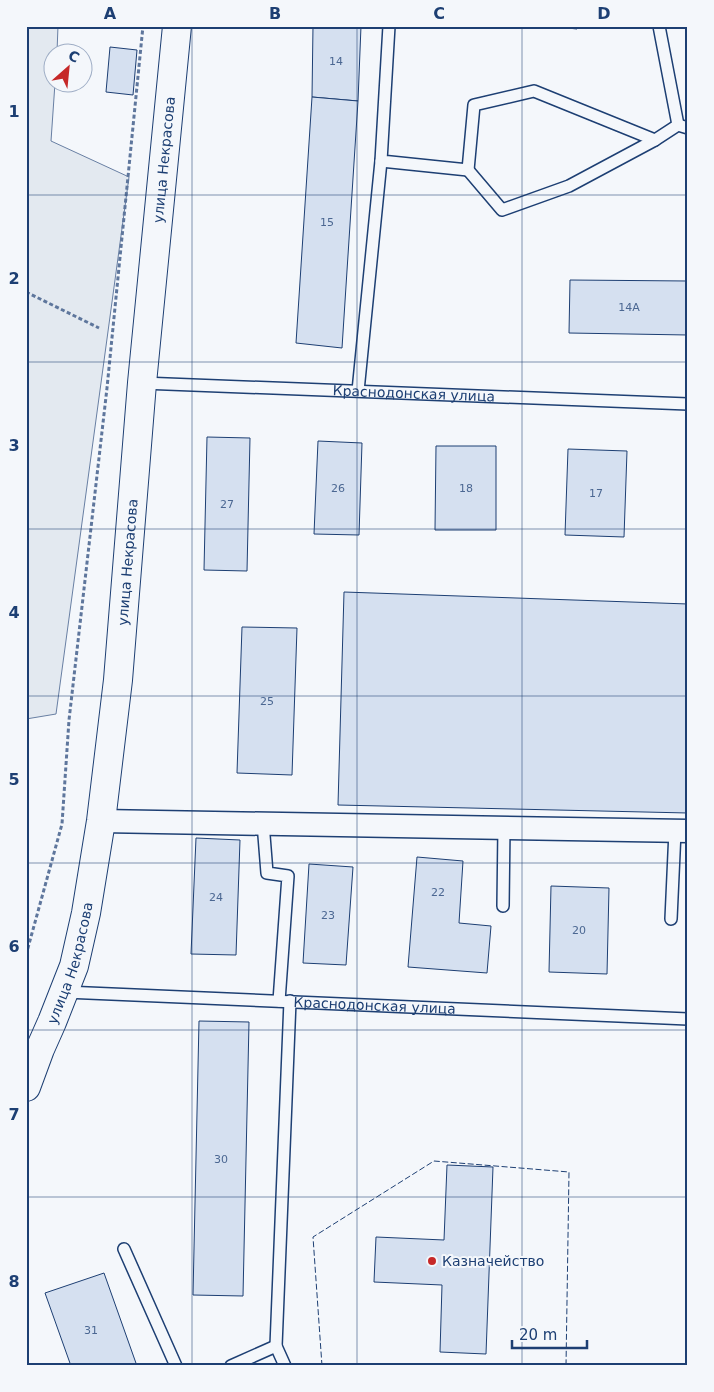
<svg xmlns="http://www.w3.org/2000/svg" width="714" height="1392" font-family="'DejaVu Sans',sans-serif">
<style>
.green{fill:#e3e9f0;stroke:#687fa3}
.building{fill:#d5e0f0;stroke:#1d3f73}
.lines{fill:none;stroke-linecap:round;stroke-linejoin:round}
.service-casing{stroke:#1d3f73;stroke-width:14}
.minor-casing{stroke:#1d3f73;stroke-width:25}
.secondary-casing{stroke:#1d3f73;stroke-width:30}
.path{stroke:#5e769c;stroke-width:3;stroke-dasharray:4 2.5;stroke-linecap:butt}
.service{stroke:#f4f7fb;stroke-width:11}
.minor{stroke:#f4f7fb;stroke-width:22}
.secondary{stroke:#f4f7fb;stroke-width:28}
.fence{stroke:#1d3f73;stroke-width:1;stroke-dasharray:6 2.5;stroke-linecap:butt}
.grid{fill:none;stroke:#1d3f73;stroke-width:1;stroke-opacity:0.55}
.poi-dot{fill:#c62828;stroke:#f4f7fb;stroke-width:2}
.labels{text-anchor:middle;stroke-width:4;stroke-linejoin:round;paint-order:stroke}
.number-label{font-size:11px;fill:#4b6792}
.street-label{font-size:14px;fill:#1d3f73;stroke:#f4f7fb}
.poi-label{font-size:14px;fill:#1d3f73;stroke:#f4f7fb;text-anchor:start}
.neatline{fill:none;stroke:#1d3f73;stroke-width:2}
.grid-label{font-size:16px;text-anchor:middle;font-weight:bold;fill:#1d3f73}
</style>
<rect width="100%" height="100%" fill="#f4f7fb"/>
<polygon class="green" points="26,26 58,26 57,52 52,52 52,82 55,83 51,141 129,177 56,714 26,719"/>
<g class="building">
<polygon points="313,26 361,26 358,101 312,97"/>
<polygon points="549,26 577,26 577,29"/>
<polygon points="110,47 137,50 133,95 106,92"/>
<polygon points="312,97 358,101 342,348 296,343"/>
<polygon points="570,280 688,281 688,335 569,333"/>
<polygon points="207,437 250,438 247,571 204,570"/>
<polygon points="318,441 362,443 359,535 314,534"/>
<polygon points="436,446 496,446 496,530 435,530"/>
<polygon points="568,449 627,451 624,537 565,535"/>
<polygon points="344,592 688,604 688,813 338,805"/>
<polygon points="242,627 297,628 292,775 237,773"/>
<polygon points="196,838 240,840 236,955 191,954"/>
<polygon points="417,857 463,861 459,923 491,926 487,973 408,967"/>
<polygon points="309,864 353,867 346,965 303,963"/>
<polygon points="551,886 609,888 607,974 549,972"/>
<polygon points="199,1021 249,1022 243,1296 193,1295"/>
<polygon points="447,1165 493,1167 486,1354 440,1352 442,1285 374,1282 376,1237 444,1240"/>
<polygon points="104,1273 137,1366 71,1366 45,1293"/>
</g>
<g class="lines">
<defs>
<g id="service">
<polyline points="389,26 381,161 468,170 474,105 534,91 655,140 678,125 688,128"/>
<polyline points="659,26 678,125"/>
<polyline points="468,170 502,210 569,186 655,140"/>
<path id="s1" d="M142,383L688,404"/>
<polyline points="358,391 381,161"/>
<polyline points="263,823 267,873 288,876 279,1001"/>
<polyline points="503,906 504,827"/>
<polyline points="671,919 675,831"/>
<path id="s2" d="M65,992L688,1019"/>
<polyline points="124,1249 176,1366"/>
<polyline points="231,1366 276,1346"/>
<polyline points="285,1366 276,1346 290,1001"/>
</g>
<polyline id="minor" points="101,821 688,831"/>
<g id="secondary">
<path id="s3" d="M26,1087L40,1049L52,1022L74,966L86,913L101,821L118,680L142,383L177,26"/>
</g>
</defs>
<use href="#service" class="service-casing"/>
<use href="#minor" class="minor-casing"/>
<use href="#secondary" class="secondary-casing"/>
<g class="path">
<polyline points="26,292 99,328"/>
<polyline points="26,955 62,824 69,720 107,388 143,26"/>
</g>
<use href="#service" class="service"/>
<use href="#minor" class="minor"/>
<use href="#secondary" class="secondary"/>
<polyline class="fence" points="322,1366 313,1237 434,1161 569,1172 566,1366"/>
</g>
<path class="grid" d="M192,26V1366M357,26V1366M522,26V1366M26,195H688M26,362H688M26,529H688M26,696H688M26,863H688M26,1030H688M26,1197H688"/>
<circle class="poi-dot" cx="432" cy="1261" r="5"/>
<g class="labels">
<g class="number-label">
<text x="336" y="65">14</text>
<text x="327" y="226">15</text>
<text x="629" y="311">14А</text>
<text x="338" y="492">26</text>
<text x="466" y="492">18</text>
<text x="596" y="497">17</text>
<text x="227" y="508">27</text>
<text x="267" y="705">25</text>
<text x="438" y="896">22</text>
<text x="216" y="901">24</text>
<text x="328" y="919">23</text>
<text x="579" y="934">20</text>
<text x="221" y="1163">30</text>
<text x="91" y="1334">31</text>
</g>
<g class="street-label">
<text dy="5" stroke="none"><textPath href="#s3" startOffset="942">улица Некрасова</textPath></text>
<text dy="5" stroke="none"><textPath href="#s1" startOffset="272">Краснодонская улица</textPath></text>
<text dy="5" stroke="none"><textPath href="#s3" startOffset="538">улица Некрасова</textPath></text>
<text dy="5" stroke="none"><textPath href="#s3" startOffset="132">улица Некрасова</textPath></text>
<text dy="5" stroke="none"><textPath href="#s2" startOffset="310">Краснодонская улица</textPath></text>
</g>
<g class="poi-label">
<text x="442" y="1266">Казначейство</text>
</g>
</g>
<rect width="714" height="1392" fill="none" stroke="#f4f7fb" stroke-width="55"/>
<g transform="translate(68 68) rotate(27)"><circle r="24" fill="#f4f7fb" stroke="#9eadc5"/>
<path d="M0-4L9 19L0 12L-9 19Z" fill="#c62828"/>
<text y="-8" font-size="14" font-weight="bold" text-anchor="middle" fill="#1d3f73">С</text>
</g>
<path d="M512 1340v8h75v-8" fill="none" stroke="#1d3f73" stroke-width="2.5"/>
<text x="519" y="1340" font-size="15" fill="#1d3f73" stroke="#f4f7fb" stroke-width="4" paint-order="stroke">20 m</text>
<rect x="28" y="28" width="658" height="1336" class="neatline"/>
<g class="grid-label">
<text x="110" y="19">A</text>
<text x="275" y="19">B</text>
<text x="439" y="19">C</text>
<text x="604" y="19">D</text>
<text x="14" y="117">1</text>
<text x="14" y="284">2</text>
<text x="14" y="451">3</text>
<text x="14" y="618">4</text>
<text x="14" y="785">5</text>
<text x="14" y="952">6</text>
<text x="14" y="1120">7</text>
<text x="14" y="1287">8</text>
</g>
</svg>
